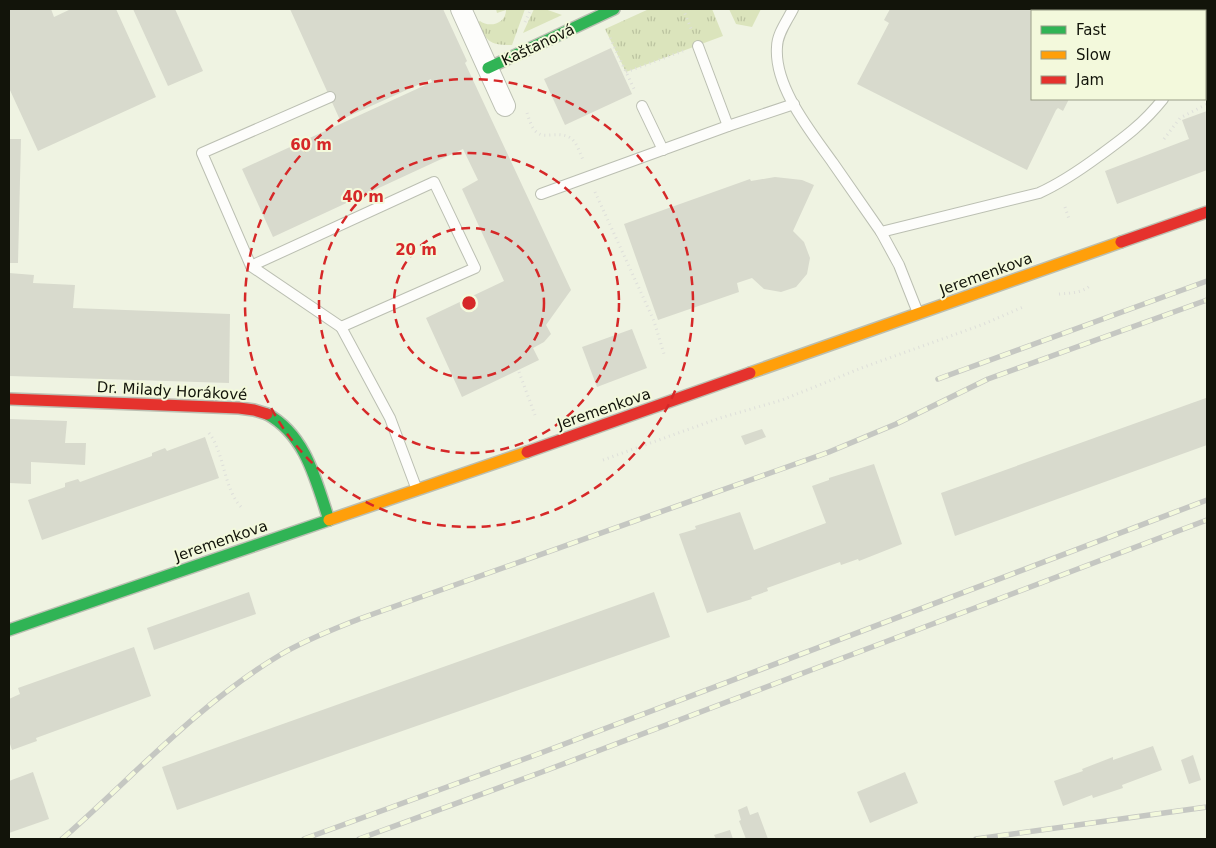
<svg xmlns="http://www.w3.org/2000/svg" width="1216" height="848" font-family="'DejaVu Sans',sans-serif">
<style>
.grass{fill:url(#grass-tufts)}
.building{fill:#d8dacd}
.lines{fill:none;stroke-linecap:round;stroke-linejoin:round}
.lane-casing{stroke:#bbbfb2;stroke-width:12}
.street-casing{stroke:#bbbfb2;stroke-width:22}
.fast-casing{stroke:#bbbfb2;stroke-width:14}
.slow-casing{stroke:#bbbfb2;stroke-width:14}
.jam-casing{stroke:#bbbfb2;stroke-width:14}
.path{stroke:#dedfda;stroke-width:3;stroke-dasharray:1 4;stroke-linecap:butt}
.lane{stroke:#fdfdfb;stroke-width:10}
.street{stroke:#fdfdfb;stroke-width:20}
.fast{stroke:#30b455;stroke-width:11}
.slow{stroke:#ff9f0a;stroke-width:11}
.jam{stroke:#e5322d;stroke-width:11}
.rail-casing{stroke:#c5c7c2;stroke-width:5.5}
.rail{stroke:#f3f9dc;stroke-width:4;stroke-dasharray:11;stroke-linecap:butt}
.ring{fill:none;stroke:#d62828;stroke-width:2.5;stroke-dasharray:9 6}
.labels{text-anchor:middle;stroke-width:4;stroke-linejoin:round;paint-order:stroke}
.street-label{font-size:15px;fill:#12140a;stroke:#f3f9dc}
.centre{fill:#d62828;stroke:#f3f9dc;stroke-width:2.5}
.ring-label{font-size:15px;text-anchor:middle;font-weight:bold;fill:#d62828;stroke:#f3f9dc;stroke-width:4;stroke-linejoin:round;paint-order:stroke}
</style>
<defs>
<pattern id="grass-tufts" width="24" height="20" patternUnits="userSpaceOnUse" patternTransform="scale(1.25)"><rect width="24" height="20" fill="#dbe4bc"/><path d="M3 7l-1-3M5 7V3M7 7l1-3M15 17l-1-3M17 17v-4M19 17l1-3" fill="none" stroke="#bbc3a0"/></pattern>
</defs>
<rect width="100%" height="100%" fill="#eff3e2"/>
<g class="grass">
<path d="M496,9H525L512,45C489,45 487,42 478,22L480,21C489,28 506,24 506,10L497,13Z"/>
<polygon points="534,9 545,9 562,15 523,33"/>
<polygon points="649,9 712,9 723,36 626,72 605,29"/>
<polygon points="729,9 761,9 752,27 736,24"/>
</g>
<g class="building">
<polygon points="9,9 51,9 54,17 71,9 116,9 156,97 38,151 9,88"/>
<polygon points="133,9 175,9 203,71 168,86"/>
<polygon points="290,9 443,9 467,61 465,63 571,290 546,325 551,334 544,342 533,348 539,360 462,397 426,318 504,281 462,189 478,180 463,149 273,237 242,169 432,82 431,79 340,120"/>
<polygon points="890,9 1115,9 1113,11 1032,11 1032,99 1069,99 1063,111 1058,108 1056,110 1027,170 857,84 889,23 884,20"/>
<polygon points="611,48 632,94 565,125 544,79"/>
<polygon points="1207,111 1207,170 1117,204 1105,171 1189,139 1182,120"/>
<polygon points="9,139 21,139 18,263 9,263"/>
<polygon points="775,177 802,180 814,185 793,231 804,242 810,258 807,274 796,287 781,292 764,289 752,278 737,283 739,292 658,320 624,224 750,179 751,181"/>
<polygon points="9,273 34,275 33,283 75,285 73,308 230,314 229,383 9,376"/>
<polygon points="632,329 647,368 597,387 582,347"/>
<polygon points="1206,398 1207,445 955,536 941,493"/>
<polygon points="9,419 67,421 65,443 86,443 85,465 31,462 31,484 9,483"/>
<polygon points="762,429 766,437 745,445 741,436"/>
<polygon points="205,437 219,478 42,540 28,500 65,487 65,483 78,479 80,482 152,456 152,453 165,448 167,451"/>
<polygon points="874,464 902,544 859,561 858,559 841,565 840,562 767,588 768,591 751,597 752,599 707,613 679,534 696,529 695,526 740,512 754,550 826,523 812,486 829,480 829,478 832,477"/>
<polygon points="249,592 256,614 154,650 147,628"/>
<polygon points="654,592 670,637 177,810 162,767"/>
<polygon points="134,647 151,696 36,738 37,741 12,750 9,741 9,699 20,694 18,688"/>
<polygon points="1153,746 1162,770 1122,785 1123,788 1093,798 1092,795 1063,806 1054,781 1083,771 1082,769 1113,757 1113,760"/>
<polygon points="1193,755 1201,780 1189,784 1181,760"/>
<polygon points="33,772 49,819 9,833 9,781"/>
<polygon points="905,772 918,803 870,823 857,792"/>
<polygon points="747,806 750,815 758,812 768,839 746,839 739,821 741,820 738,810"/>
<polygon points="730,830 733,839 716,839 714,835"/>
</g>
<g class="lines">
<defs>
<g id="lane">
<path d="M793,9C787,21 777,34 777,47C774,87 811,132 833,163C849,186 865,209 881,232L1039,193C1061,183 1080,170 1099,156C1125,137 1143,124 1163,99"/>
<polyline points="1200,11 1201,9"/>
<polyline points="698,46 728,126"/>
<polyline points="330,97 202,153 251,266 434,182 475,268 341,327 390,418 417,490"/>
<polyline points="642,106 663,150"/>
<polyline points="541,194 728,126 794,104"/>
<polyline points="881,232 899,265 918,313"/>
<polyline points="251,266 341,327"/>
</g>
<polyline id="street" points="461,9 505,106"/>
<g id="fast">
<polyline points="488,68 614,9"/>
<path d="M267,414C306,435 316,481 329,520"/>
<polyline points="9,630 329,520"/>
</g>
<g id="slow">
<polyline points="750,373 1121,242"/>
<polyline points="329,520 527,452"/>
</g>
<g id="jam">
<polyline points="1121,242 1207,212"/>
<polyline points="9,399 239,408 254,410 267,414"/>
<polyline points="527,452 750,373"/>
</g>
</defs>
<use href="#lane" class="lane-casing"/>
<use href="#street" class="street-casing"/>
<use href="#fast" class="fast-casing"/>
<use href="#slow" class="slow-casing"/>
<use href="#jam" class="jam-casing"/>
<g class="path">
<polyline points="683,9 692,31"/>
<polyline points="525,22 531,9"/>
<polyline points="610,38 635,91"/>
<polyline points="1205,58 1207,59"/>
<polyline points="626,72 683,51"/>
<path d="M527,113C529,119 532,130 538,133C542,136 546,135 550,135C573,133 575,140 583,160"/>
<polyline points="1164,139 1180,118 1207,104"/>
<polyline points="595,192 654,321 664,354"/>
<polyline points="1065,207 1069,219"/>
<path d="M1059,294C1072,293 1082,293 1091,285"/>
<polyline points="519,372 535,415"/>
<path d="M209,433C225,454 223,487 241,507"/>
<polyline points="603,460 720,418 782,400 864,367 984,324 1023,307"/>
</g>
<use href="#lane" class="lane"/>
<use href="#street" class="street"/>
<use href="#fast" class="fast"/>
<use href="#slow" class="slow"/>
<use href="#jam" class="jam"/>
<defs>
<g id="rail">
<polyline points="938,379 1207,281"/>
<path d="M62,839C133,777 198,704 280,655C305,640 332,630 359,619L829,452L896,424L988,379L1207,300"/>
<polyline points="304,839 538,754 1207,500"/>
<polyline points="359,839 542,772 1207,520"/>
<polyline points="976,839 1207,807"/>
</g>
</defs>
<use href="#rail" class="rail-casing"/>
<use href="#rail" class="rail"/>
</g>
<g class="ring">
<circle cx="469" cy="303" r="75"/>
<circle cx="469" cy="303" r="150"/>
<circle cx="469" cy="303" r="224"/>
</g>
<g class="labels">
<g class="street-label">
<text transform="translate(538 45) rotate(-25)" y="5">Kaštanová</text>
<text transform="translate(986 274) rotate(-20)" y="5">Jeremenkova</text>
<text transform="translate(172 391) rotate(3)" y="5">Dr. Milady Horákové</text>
<text transform="translate(604 409) rotate(-19)" y="5">Jeremenkova</text>
<text transform="translate(221 541) rotate(-19)" y="5">Jeremenkova</text>
</g>
</g>
<circle cx="469" cy="303" r="8" class="centre"/>
<g class="ring-label">
<text x="311" y="150">60 m</text>
<text x="363" y="202">40 m</text>
<text x="416" y="255">20 m</text>
</g>
<rect width="1216" height="848" fill="none" stroke="#12140a" stroke-width="20"/>
<rect x="1031" y="10" width="175" height="90" fill="#f3f9dc" stroke="#999d88"/>
<rect x="1041" y="26" width="25" height="8" fill="#30b455" stroke="#999d88"/>
<text x="1076" y="35" font-size="15" fill="#12140a">Fast</text>
<rect x="1041" y="51" width="25" height="8" fill="#ff9f0a" stroke="#999d88"/>
<text x="1076" y="60" font-size="15" fill="#12140a">Slow</text>
<rect x="1041" y="76" width="25" height="8" fill="#e5322d" stroke="#999d88"/>
<text x="1076" y="85" font-size="15" fill="#12140a">Jam</text>
</svg>
